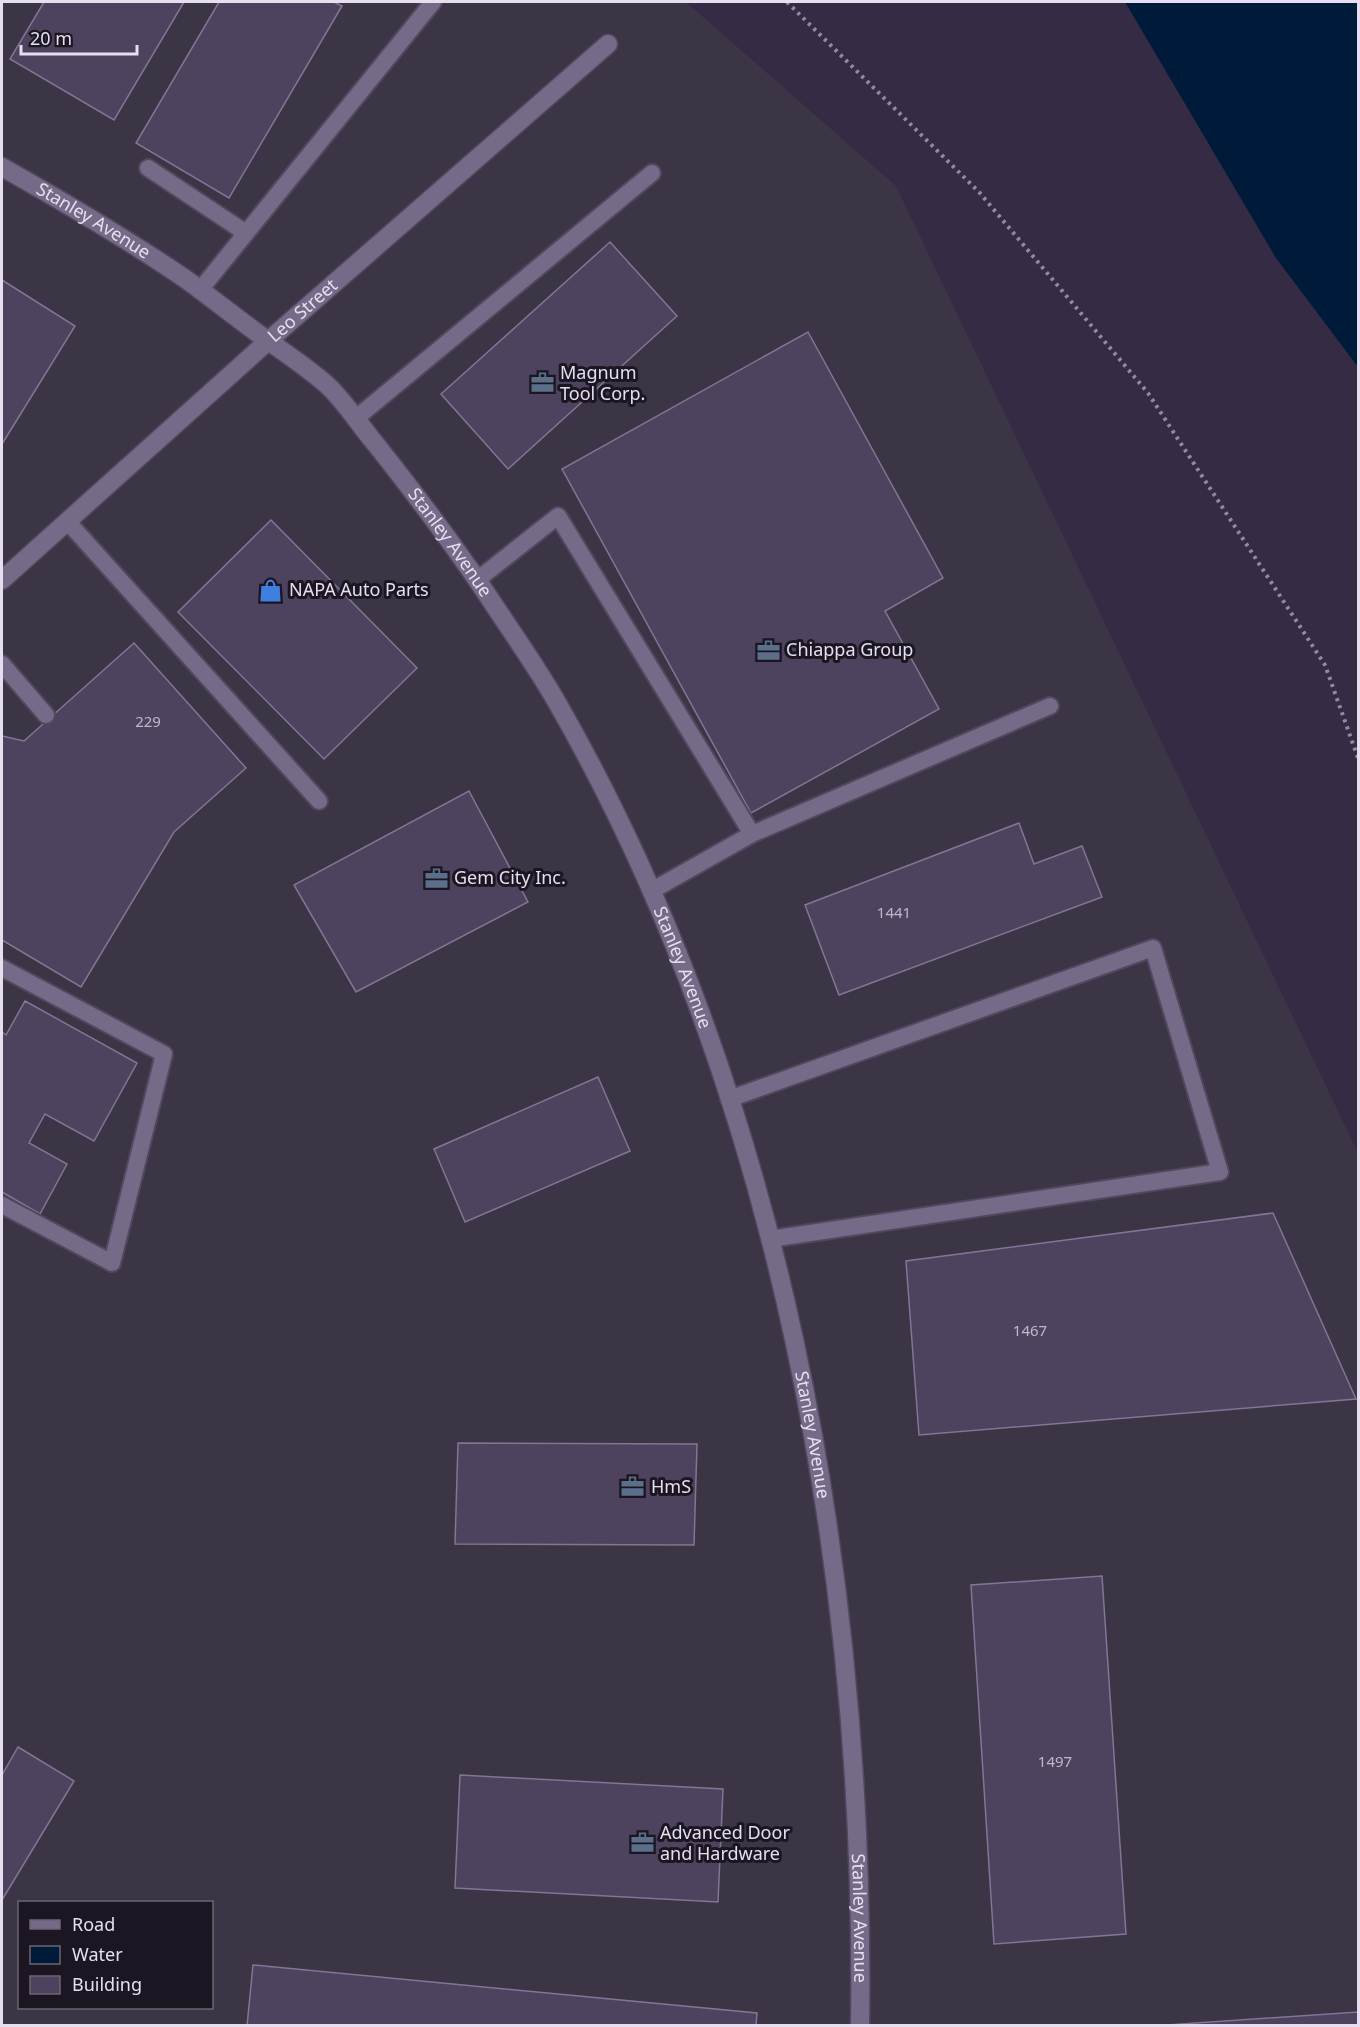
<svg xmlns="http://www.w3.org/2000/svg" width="1360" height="2027" font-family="'Noto Sans',sans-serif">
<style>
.industrial{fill:#3c3546;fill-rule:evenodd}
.water{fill:#001b39}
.building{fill:#4e435e;stroke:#817694;stroke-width:1.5}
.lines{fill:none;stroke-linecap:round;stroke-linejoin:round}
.lane-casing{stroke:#51485e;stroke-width:20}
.street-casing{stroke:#51485e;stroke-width:21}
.secondary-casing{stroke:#51485e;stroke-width:21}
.path{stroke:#928a9f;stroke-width:4;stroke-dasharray:3 4.5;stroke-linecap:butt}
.lane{stroke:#756a87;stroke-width:16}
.street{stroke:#756a87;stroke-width:18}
.secondary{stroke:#756a87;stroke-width:18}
.labels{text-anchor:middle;stroke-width:6;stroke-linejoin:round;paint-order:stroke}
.number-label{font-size:15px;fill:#bfb8cc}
.street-label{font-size:18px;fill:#e5dff0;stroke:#1b1622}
.poi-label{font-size:18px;fill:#e5dff0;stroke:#1b1622;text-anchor:start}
</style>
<rect width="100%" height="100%" fill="#352b45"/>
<path class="industrial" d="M2,2H686L896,186L1358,1153V2025L2,2026ZM20,1902H212V2008H20Z"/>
<polygon class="water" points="1125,2 1358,2 1358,367 1276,258"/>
<g class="building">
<polygon points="44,2 184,2 114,120 10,59"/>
<polygon points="219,2 334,2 342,6 229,198 136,143"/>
<polygon points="610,242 677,316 508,469 441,394"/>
<polygon points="2,280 75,326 2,444"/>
<polygon points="808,332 943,578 885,611 939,709 751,813 562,469"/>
<polygon points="271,520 417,668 324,759 178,612"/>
<polygon points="134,643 246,768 174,832 81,987 2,940 2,736 24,741"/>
<polygon points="469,791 528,902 356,992 294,885"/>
<polygon points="1019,823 1034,864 1082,846 1102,897 839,995 805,905"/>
<polygon points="25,1001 137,1063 94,1141 45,1114 29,1143 67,1164 40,1214 2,1192 2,1032 6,1035"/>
<polygon points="598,1077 630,1151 465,1222 434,1149"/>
<polygon points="1273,1213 1356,1399 919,1435 906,1261"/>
<polygon points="458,1443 697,1444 694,1545 455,1544"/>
<polygon points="1102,1576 1126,1934 994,1944 971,1585"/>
<polygon points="18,1747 74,1781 2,1900 2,1775"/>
<polygon points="460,1775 723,1789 718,1902 455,1888"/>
<polygon points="253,1965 757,2013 756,2026 247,2026"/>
<polygon points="1358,2012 1358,2026 1152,2026"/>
</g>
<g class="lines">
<defs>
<g id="lane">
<polyline points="148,168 246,233"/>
<polyline points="200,290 433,2"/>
<polyline points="355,419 652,173"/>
<polyline points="67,521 319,801"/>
<polyline points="477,580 558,516 752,834 651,891"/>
<polyline points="2,664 46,715"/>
<polyline points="752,834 1050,706"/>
<polyline points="2,968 164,1054 112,1263 2,1205"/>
<polyline points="729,1099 1153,948 1220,1172 770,1239"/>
</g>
<g id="street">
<path id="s1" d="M268,341L608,44"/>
</g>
<g id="secondary">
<path id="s2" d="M2,167C64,202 127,239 187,280C210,297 233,315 256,332C279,349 304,365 326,384C344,400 358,423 374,442C417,496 458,550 496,608C516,638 537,668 555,699C781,1091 866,1578 860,2026"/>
<polyline points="2,580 268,341"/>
</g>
</defs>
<use href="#lane" class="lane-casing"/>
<use href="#street" class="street-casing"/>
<use href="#secondary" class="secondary-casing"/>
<polyline class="path" points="787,2 979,192 1148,393 1325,665 1358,758"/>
<use href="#lane" class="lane"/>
<use href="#street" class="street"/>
<use href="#secondary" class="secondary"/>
</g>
<defs>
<symbol id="office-bare" viewBox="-9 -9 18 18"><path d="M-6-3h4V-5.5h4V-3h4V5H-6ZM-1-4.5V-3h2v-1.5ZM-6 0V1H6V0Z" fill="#5c6f8a" stroke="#1b1622" stroke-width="2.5" paint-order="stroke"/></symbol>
<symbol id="shop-bare" viewBox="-9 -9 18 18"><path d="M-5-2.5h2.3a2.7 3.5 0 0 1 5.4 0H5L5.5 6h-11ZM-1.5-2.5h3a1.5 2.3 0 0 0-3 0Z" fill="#3f7fe0" stroke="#1b1622" stroke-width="2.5" paint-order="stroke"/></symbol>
</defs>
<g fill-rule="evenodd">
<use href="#office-bare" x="526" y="366" width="33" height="33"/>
<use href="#shop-bare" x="254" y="574" width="33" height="33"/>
<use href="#office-bare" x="752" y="634" width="33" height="33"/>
<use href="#office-bare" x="420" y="862" width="33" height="33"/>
<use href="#office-bare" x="616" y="1470" width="33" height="33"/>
<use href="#office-bare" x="626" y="1826" width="33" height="33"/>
</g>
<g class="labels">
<g class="number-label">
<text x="148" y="727">229</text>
<text x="894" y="918">1441</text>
<text x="1030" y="1336">1467</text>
<text x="1055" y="1767">1497</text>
</g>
<g class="street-label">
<text dy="6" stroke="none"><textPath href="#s2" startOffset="106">Stanley Avenue</textPath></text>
<text dy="6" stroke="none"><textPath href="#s1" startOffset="46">Leo Street</textPath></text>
<text dy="6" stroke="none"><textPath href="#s2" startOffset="592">Stanley Avenue</textPath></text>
<text dy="6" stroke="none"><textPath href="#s2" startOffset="1078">Stanley Avenue</textPath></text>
<text dy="6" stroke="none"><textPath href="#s2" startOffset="1564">Stanley Avenue</textPath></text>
<text dy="6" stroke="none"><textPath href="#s2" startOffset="2050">Stanley Avenue</textPath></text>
</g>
<g class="poi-label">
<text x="560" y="379">Magnum<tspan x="560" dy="21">Tool Corp.</tspan></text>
<text x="289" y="596">NAPA Auto Parts</text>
<text x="786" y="656">Chiappa Group</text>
<text x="454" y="884">Gem City Inc.</text>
<text x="651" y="1493">HmS</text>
<text x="660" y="1839">Advanced Door<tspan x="660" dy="21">and Hardware</tspan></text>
</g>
</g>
<rect width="1360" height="2027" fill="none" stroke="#e5dff0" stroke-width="6"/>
<rect x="18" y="1901" width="195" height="108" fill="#1b1622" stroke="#6c6674" stroke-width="1.5"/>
<rect x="30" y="1920" width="30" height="9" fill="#756a87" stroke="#6c6674" stroke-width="1.5"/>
<text x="72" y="1931" font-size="18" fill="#e5dff0">Road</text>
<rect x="30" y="1946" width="30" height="18" fill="#001b39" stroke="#6c6674" stroke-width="1.5"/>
<text x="72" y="1961" font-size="18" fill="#e5dff0">Water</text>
<rect x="30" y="1976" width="30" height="18" fill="#4e435e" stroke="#6c6674" stroke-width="1.5"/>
<text x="72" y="1991" font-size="18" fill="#e5dff0">Building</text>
<path d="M21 45v9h116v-9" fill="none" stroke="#e5dff0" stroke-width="3"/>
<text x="30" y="45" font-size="18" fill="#e5dff0" stroke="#1b1622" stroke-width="4.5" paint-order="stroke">20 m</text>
</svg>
